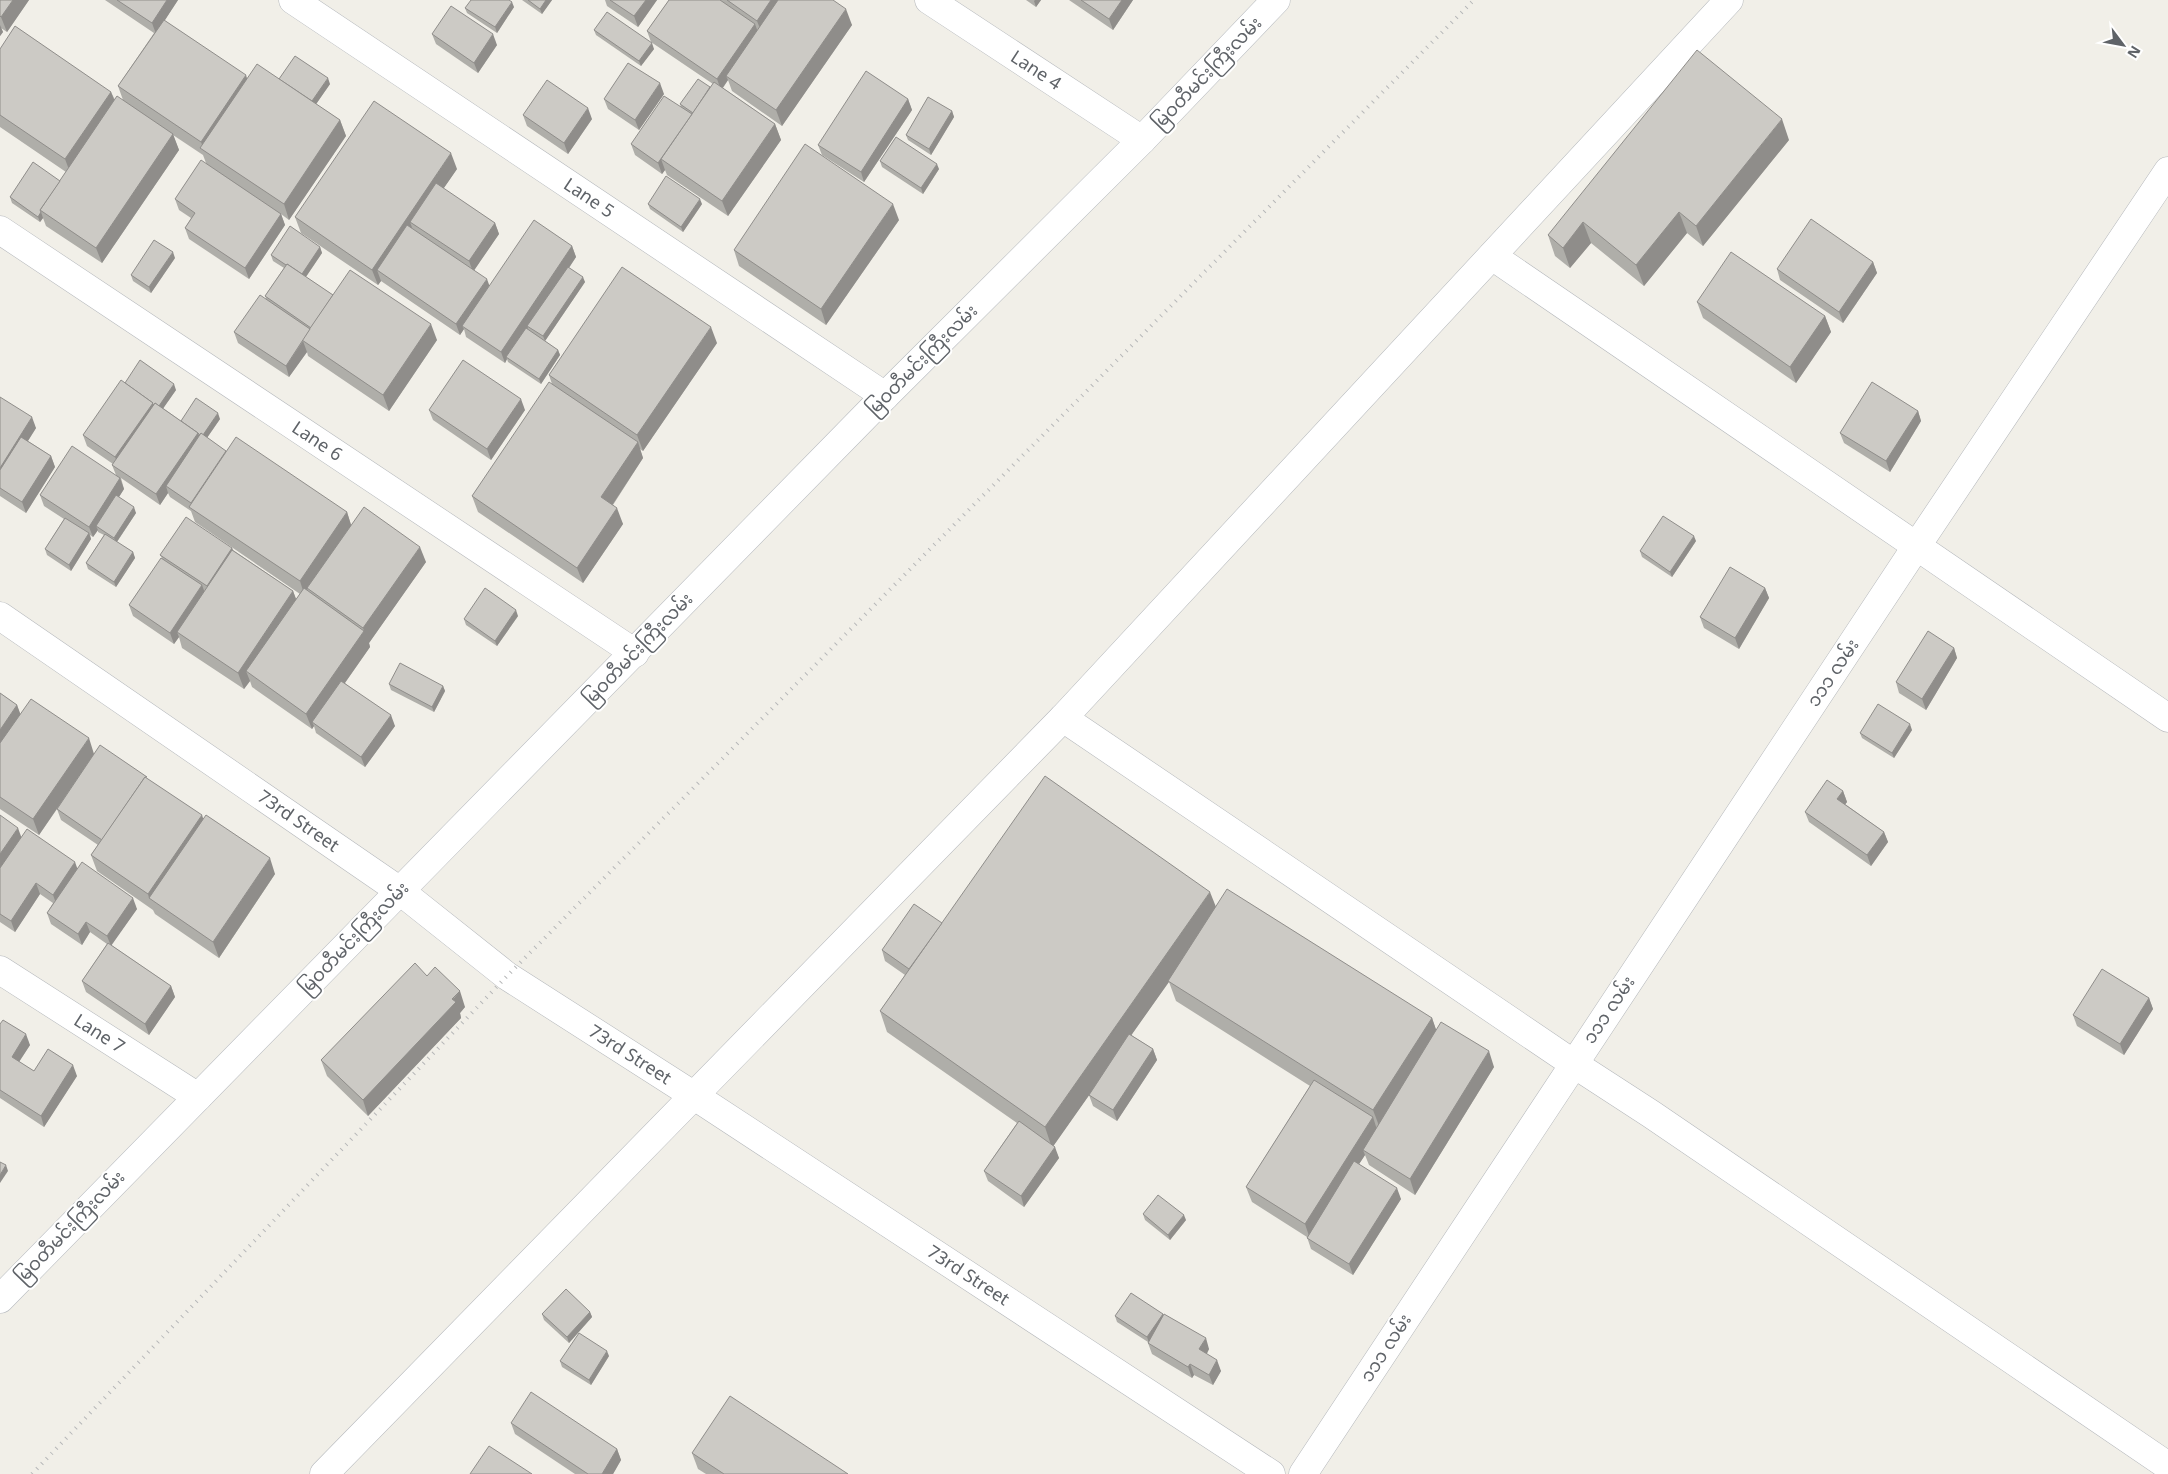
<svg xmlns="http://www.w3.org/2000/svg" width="2168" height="1474" font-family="'Noto Sans','Noto Sans Myanmar',sans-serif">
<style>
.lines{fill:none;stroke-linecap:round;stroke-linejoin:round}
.minor-casing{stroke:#b5b8bc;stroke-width:29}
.tertiary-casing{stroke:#b5b8bc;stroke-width:29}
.secondary-casing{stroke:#b6babf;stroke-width:29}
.minor{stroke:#fff;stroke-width:28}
.tertiary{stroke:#fff;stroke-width:28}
.secondary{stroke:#fff;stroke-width:28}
.rail{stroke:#b6b7b8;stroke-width:4;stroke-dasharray:1 6;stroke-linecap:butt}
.wall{fill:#afaea9}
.shaded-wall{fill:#8f8d8a}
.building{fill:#cccac5;stroke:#8f8d8a}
.labels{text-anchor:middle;stroke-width:4;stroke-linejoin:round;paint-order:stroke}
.street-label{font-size:18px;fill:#5f6368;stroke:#fff}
</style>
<rect width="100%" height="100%" fill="#f1efe8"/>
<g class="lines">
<defs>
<g id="minor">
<path id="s1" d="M293,0L885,396"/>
<path id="s2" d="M0,230L635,653"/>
<polyline points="1492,256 2168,718"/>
<path id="s3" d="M0,616L400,891L507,976L693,1095L1271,1474"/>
<polyline points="1063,718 1574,1064 1651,1114 2168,1466"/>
<path id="s4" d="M0,970L198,1097"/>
<polyline points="324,1474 1063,718 1729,0"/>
<polyline points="1303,1474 1916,547 2168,171"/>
</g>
<g id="tertiary">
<path id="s5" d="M929,0L1142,140"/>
</g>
<polyline id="secondary" points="0,1299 885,396 1142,140 1276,0"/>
</defs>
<use href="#minor" class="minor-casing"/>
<use href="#tertiary" class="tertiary-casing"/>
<use href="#secondary" class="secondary-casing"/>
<use href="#minor" class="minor"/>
<use href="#tertiary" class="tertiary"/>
<use href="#secondary" class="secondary"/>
<polyline class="rail" points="32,1474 507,976 1474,0"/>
</g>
<g class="wall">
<polygon points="0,0 29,0 7,32 1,28 3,32 0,36"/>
<polygon points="105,0 178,0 164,21 247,79 279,79 330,84 316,104 340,120 346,136 289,220 281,214 285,225 249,279 189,239 185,228 191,218 179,210 175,199 206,163 203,155 173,135 179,150 102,263 46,226 43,218 40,222 12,203 10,197 60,181 66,172 0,127 0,49 111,92 115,100 123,100 118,86 154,33"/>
<polygon points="522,0 552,0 542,14"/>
<polygon points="605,0 657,0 638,27 607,6"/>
<polygon points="669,0 833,0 852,25 782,126 732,91 728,80 723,88 775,124 781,140 728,216 667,175 665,170 662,174 635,155 631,144 681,107 680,104 710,87 713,84 651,42 647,31"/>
<polygon points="1026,0 1041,0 1036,7"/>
<polygon points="1069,0 1133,0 1113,30"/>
<polygon points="514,7 497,33 467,13 465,8"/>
<polygon points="594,30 654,49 641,66 596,35"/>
<polygon points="432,34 497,45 478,73 436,44"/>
<polygon points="664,94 639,130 608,109 604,99"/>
<polygon points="908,99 912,110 864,182 822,155 818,145"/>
<polygon points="952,111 954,117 931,155 908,140 906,135"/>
<polygon points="523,115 592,119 568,154 527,126"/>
<polygon points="1789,140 1703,246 1687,233 1644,286 1591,243 1570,268 1555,256 1548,235"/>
<polygon points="880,161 939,169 923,194 882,167"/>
<polygon points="457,169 443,189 495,223 499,234 474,270 489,286 572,246 576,257 569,268 585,282 545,341 558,350 560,355 541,384 508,362 507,359 505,363 466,337 464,329 460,335 381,281 378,285 301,233 295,217"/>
<polygon points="648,204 702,204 683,232 650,209"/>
<polygon points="899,220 826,325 739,266 734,250"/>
<polygon points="320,247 322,253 306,277 333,295 437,340 389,411 308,356 307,352 289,377 238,343 234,332 266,298 265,296 284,268 273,261 271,255"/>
<polygon points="175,258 151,293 133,281 131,275"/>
<polygon points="1873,262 1877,273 1843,323 1780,280 1777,269"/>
<polygon points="1697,302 1825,316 1831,332 1796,383 1703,318"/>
<polygon points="717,343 643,451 640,449 643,458 613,505 623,524 583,583 478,512 472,496 552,384 549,375"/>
<polygon points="125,383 176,390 163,408 181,421 220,419 207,438 226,451 347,512 351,525 426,562 369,643 370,647 345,683 395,726 365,767 316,733 314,726 312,729 252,687 250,681 244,689 182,648 179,637 174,644 133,616 129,605 162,558 160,555 232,548 233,550 293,591 296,599 300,594 195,522 191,511 170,497 168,493 160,505 121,478 124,489 119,497 136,513 117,542 133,552 135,558 116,587 88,569 86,563 104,535 98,532 98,530 93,537 90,535 91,539 71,571 47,555 45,549 64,519 44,506 40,495 116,475 112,465 113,464 87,446 83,435"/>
<polygon points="0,397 36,428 28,441 51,456 55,467 26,513 0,496"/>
<polygon points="429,410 525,410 491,460 433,420"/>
<polygon points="1918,411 1921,421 1890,472 1844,443 1840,433"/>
<polygon points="1696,541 1672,577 1642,557 1640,551"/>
<polygon points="1765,588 1769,598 1739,649 1704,628 1700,617"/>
<polygon points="518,616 497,646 466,625 464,619"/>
<polygon points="1954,648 1957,658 1926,710 1899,693 1896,682"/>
<polygon points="389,684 443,686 445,691 434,712 391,690"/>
<polygon points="0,693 17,705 20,714 94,754 203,820 275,874 219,958 155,914 153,910 97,871 91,855 98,845 61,820 57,809 82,773 39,835 0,809"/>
<polygon points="1912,730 1894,758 1862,738 1860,733"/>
<polygon points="1843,791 1847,802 1845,804 1884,832 1888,842 1871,866 1809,822 1805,812"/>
<polygon points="0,815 21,837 77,868 137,909 111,945 171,986 175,997 149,1035 86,992 82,981 107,944 90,932 82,945 51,924 47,913 53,903 40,894 15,932 0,922"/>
<polygon points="1215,907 1432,1018 1436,1030 1494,1067 1415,1195 1369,1165 1365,1155 1359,1164 1401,1199 1353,1275 1311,1249 1307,1237 1252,1202 1246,1187 1310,1086 1176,1001 1169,982 1131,1035 1153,1049 1157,1060 1117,1121 1093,1106 1089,1095 1053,1146 1059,1158 1024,1207 988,1181 984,1171 1017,1123 887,1032 880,1011 905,975 885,961 882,950 942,923"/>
<polygon points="427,976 465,1007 460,1013 461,1018 368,1116 327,1076 321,1060"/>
<polygon points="2149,998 2153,1009 2124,1055 2077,1026 2073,1015"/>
<polygon points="0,1024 30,1045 19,1062 34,1071 77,1076 44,1127 0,1098"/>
<polygon points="1143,1214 1186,1220 1170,1240 1145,1220"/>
<polygon points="590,1312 592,1317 569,1343 544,1320 542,1314"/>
<polygon points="1163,1314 1163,1316 1209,1349 1207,1354 1221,1371 1213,1385 1194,1375 1192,1378 1152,1354 1148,1343 1148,1342 1117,1322 1115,1316"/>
<polygon points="609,1356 591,1385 562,1367 560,1361"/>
<polygon points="511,1423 617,1449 621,1460 613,1474 575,1474 515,1434"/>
<polygon points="692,1453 848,1474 706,1474 698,1469"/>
</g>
<g class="shaded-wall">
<polygon points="13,0 29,0 7,32 1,17"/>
<polygon points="167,0 178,0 156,34 152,23"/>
<polygon points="546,0 552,0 542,14 540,9"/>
<polygon points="646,0 657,0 638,27 634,16"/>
<polygon points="771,0 782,0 761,31 757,21"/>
<polygon points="1035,0 1041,0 1036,7 1034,1"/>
<polygon points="1122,0 1133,0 1113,30 1109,19"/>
<polygon points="512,2 514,7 497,33 495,27"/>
<polygon points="846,9 852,25 782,126 776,110"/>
<polygon points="755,24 759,35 726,76 728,80 721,90 717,79"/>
<polygon points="0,25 3,32 0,36"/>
<polygon points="493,34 497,45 478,73 474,63"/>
<polygon points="652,43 654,49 641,66 639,61"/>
<polygon points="246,75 251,91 204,150 201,142"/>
<polygon points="328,78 330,84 312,110 310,104"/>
<polygon points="660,83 664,94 639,130 635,120"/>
<polygon points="111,92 117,107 71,175 65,159"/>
<polygon points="908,99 912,110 864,182 861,172"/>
<polygon points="588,108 592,119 568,154 564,143"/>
<polygon points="952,111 954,117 931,155 929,149"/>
<polygon points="1782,119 1789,140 1703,246 1696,226"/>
<polygon points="340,120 346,136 289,220 284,204"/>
<polygon points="775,124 781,140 728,216 722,201"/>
<polygon points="173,134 179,150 102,263 96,248"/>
<polygon points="451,153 457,169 417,227 410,222 414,233 377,270 381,281 378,285 372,270"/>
<polygon points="661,159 665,170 662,174 658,163"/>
<polygon points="937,164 939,169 923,194 921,188"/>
<polygon points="700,199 702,204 683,232 681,227"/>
<polygon points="893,204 899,220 826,325 821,309"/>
<polygon points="41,212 43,218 40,222 38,217"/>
<polygon points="1679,212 1687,233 1644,286 1636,265"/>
<polygon points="281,214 285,225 249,279 245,268"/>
<polygon points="1583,222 1591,243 1570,268 1563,248"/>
<polygon points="495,223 499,234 473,272 469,261"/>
<polygon points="572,246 576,257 529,327 527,326 528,328 508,358 506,357 507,359 505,363 501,352"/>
<polygon points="320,247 322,253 303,281 301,275"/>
<polygon points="173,252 175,258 151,293 149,287"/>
<polygon points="1873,262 1877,273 1843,323 1839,312"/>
<polygon points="583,277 585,282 545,341 543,336"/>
<polygon points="487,279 491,290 462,326 464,329 460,335 456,324"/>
<polygon points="1825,316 1831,332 1796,383 1790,367"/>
<polygon points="431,324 437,340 389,411 383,395"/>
<polygon points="711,327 717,343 643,451 637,435"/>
<polygon points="303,341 307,352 289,377 286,366"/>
<polygon points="558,350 560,355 541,384 539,379"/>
<polygon points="174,384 176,390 160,413 158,407"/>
<polygon points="521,399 525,410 491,460 487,449"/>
<polygon points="153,403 157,414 119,467 115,457"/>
<polygon points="1918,411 1921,421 1890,472 1886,461"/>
<polygon points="218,413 220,419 204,442 202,436"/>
<polygon points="32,417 36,428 0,485 0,468"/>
<polygon points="198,433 202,443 166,486 168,493 160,505 156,494"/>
<polygon points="638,442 643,458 607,513 601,497"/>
<polygon points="51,456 55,467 26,513 22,502"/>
<polygon points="120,478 124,489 99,528 96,526 98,530 93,537 89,527"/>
<polygon points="134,507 136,513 116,543 114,538"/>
<polygon points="617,508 623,524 583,583 577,568"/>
<polygon points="347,512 352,528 307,588 308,592 305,597 300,581"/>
<polygon points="89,533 91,539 71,571 69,565"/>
<polygon points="1694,536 1696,541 1672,577 1670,572"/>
<polygon points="420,547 426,562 369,643 370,647 316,724 312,722 314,726 312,729 306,714 364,631 363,628"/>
<polygon points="232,548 236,559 211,597 207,586"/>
<polygon points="133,552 135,558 116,587 114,582"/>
<polygon points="202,585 206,596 177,632 179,637 174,644 170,633"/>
<polygon points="1765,588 1769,598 1739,649 1735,638"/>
<polygon points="293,591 299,607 246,671 250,681 244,689 238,673"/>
<polygon points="516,610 518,616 497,646 495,641"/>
<polygon points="1954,648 1957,658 1926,710 1922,699"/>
<polygon points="443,686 445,691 434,712 432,707"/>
<polygon points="17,705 23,721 0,754 0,730"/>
<polygon points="391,715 395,726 365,767 361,757"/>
<polygon points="1910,724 1912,730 1894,758 1892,753"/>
<polygon points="89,738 94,754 39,835 33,819"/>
<polygon points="1843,791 1847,802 1841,810 1837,799"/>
<polygon points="202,815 207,830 149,898 148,894"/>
<polygon points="18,828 22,839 0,870 0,854"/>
<polygon points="1884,832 1888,842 1871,866 1867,855"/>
<polygon points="270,858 275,874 219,958 213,942"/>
<polygon points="75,862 79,873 57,906 53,895"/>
<polygon points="36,883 40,894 15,932 11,921"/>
<polygon points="1210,892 1218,912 1052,1148 1045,1127"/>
<polygon points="133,898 137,909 111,946 107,936"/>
<polygon points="86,922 90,932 82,945 78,934"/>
<polygon points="171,986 175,997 149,1035 145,1024"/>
<polygon points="460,991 465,1007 460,1013 461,1018 368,1116 363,1100"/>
<polygon points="2149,998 2153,1009 2124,1055 2120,1044"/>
<polygon points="1432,1018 1439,1038 1381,1131 1373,1110"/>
<polygon points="26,1034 30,1045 15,1068 12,1057"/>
<polygon points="1153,1049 1157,1060 1117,1121 1113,1110"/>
<polygon points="1489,1051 1494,1067 1415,1195 1410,1179"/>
<polygon points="73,1065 77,1076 44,1127 41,1116"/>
<polygon points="1373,1117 1378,1133 1363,1150 1365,1155 1310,1239 1305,1224"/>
<polygon points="1055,1147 1059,1158 1024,1207 1021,1196"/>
<polygon points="6,1165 8,1171 0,1183 0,1175"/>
<polygon points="1397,1188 1401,1199 1353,1275 1349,1264"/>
<polygon points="1184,1215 1186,1220 1170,1240 1168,1235"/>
<polygon points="590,1312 592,1317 569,1343 567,1337"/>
<polygon points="1163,1314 1165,1320 1149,1343 1147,1337"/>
<polygon points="1206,1338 1209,1349 1203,1360 1199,1349"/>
<polygon points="607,1351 609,1356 591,1385 589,1380"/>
<polygon points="1217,1360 1221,1371 1213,1385 1209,1375"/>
<polygon points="1190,1364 1194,1375 1192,1378 1188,1367"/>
<polygon points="617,1449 621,1460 613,1474 602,1474"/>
</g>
<g class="building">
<polygon points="0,0 13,0 1,17 0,16"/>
<polygon points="117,0 167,0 152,23"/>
<polygon points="471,0 509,0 512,2 495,27 465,8"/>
<polygon points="528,0 546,0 540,9"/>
<polygon points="610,0 646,0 634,16"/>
<polygon points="669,0 720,0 755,24 717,79 647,31"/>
<polygon points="727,0 771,0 757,21"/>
<polygon points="778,0 833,0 846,9 776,110 726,76"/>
<polygon points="1081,0 1122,0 1109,19"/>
<polygon points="451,6 493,34 474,63 432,34"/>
<polygon points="607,12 652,43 639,61 594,30"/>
<polygon points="164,20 246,75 201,142 118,86"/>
<polygon points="15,26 111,92 65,159 0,115 0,49"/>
<polygon points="1697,50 1782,119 1696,226 1679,212 1636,265 1583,222 1563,248 1548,235"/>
<polygon points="295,56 328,78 312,101 279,79"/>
<polygon points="628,63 660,83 635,120 604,99"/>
<polygon points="257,64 340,120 284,204 200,148"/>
<polygon points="866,71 908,99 861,172 818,145"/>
<polygon points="698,79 710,87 693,113 680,104"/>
<polygon points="547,80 588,108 564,143 523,115"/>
<polygon points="714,82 775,124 722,201 661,159"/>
<polygon points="117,96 173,134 96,248 40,210"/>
<polygon points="664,96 692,114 658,163 631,144"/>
<polygon points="928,97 952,111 929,149 906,135"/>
<polygon points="374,101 451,153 372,270 295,217"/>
<polygon points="896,137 937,164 921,188 880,161"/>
<polygon points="805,144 893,204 821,309 734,250"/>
<polygon points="201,160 281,214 245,268 185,228 195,213 175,199"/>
<polygon points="33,162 60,181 40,210 41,212 38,217 10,197"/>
<polygon points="666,176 700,199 681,227 648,204"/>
<polygon points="436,183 495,223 469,261 410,222"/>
<polygon points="1811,219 1873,262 1839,312 1777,269"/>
<polygon points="534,220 572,246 501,352 462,326"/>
<polygon points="407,225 487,279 456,324 377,270"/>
<polygon points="290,226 320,247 302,274 287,264 286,265 271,255"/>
<polygon points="154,240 173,252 149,287 131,275"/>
<polygon points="1731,252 1825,316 1790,367 1697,302"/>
<polygon points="287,264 333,295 311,328 265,296"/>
<polygon points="568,267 583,277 543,336 527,326"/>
<polygon points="622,267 711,327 637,435 549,375"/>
<polygon points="350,270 431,324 383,395 302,340"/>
<polygon points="260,295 310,329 286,366 234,332"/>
<polygon points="526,328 558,350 539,379 506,357"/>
<polygon points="140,360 174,384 159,406 155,403 154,405 152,403 153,403 125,383"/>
<polygon points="463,360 521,399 487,449 429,410"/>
<polygon points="121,380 153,403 115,457 83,435"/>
<polygon points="549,382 638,442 601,497 617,508 577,568 472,496"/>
<polygon points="1872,382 1918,411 1886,461 1840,433"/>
<polygon points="0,397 32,417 0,468"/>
<polygon points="196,398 218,413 203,435 201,433 200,435 198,433 181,421"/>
<polygon points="155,403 198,433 156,494 112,465"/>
<polygon points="201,433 226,451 191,503 166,486"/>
<polygon points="21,437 51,456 22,502 0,488 0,470"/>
<polygon points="236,437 347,512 300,581 189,507"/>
<polygon points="72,446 120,478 89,527 40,495"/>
<polygon points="116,495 134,507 114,538 96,526"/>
<polygon points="364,507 420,547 363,628 307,588"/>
<polygon points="1663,516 1694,536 1670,572 1640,551"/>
<polygon points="186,517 232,548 207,586 160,555"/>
<polygon points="65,518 89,533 69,565 45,549"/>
<polygon points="105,534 133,552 114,582 86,563"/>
<polygon points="232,550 293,591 238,673 177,632"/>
<polygon points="161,558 202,585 170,633 129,605"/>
<polygon points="1730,567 1765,588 1735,638 1700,617"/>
<polygon points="304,588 364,631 306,714 246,671"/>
<polygon points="485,588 516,610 495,641 464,619"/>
<polygon points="1928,631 1954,648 1922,699 1896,682"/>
<polygon points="400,663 443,686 432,707 389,684"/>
<polygon points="341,681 391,715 361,757 312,722"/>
<polygon points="0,693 17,705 0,730"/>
<polygon points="31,699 89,738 33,819 0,797 0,743"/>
<polygon points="1878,704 1910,724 1892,753 1860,733"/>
<polygon points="100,745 147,777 145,777 102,840 57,809"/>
<polygon points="1045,776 1210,892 1045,1127 880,1011"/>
<polygon points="145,777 202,815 148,894 91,855"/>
<polygon points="1827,780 1843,791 1837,799 1884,832 1867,855 1805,812"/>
<polygon points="0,815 18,828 0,854"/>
<polygon points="206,815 270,858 213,942 149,898"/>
<polygon points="27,829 75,862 53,895 36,883 11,921 0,914 0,868"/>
<polygon points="82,862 133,898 107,936 86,922 78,934 47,913"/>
<polygon points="1227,889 1432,1018 1373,1110 1168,981"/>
<polygon points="914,904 942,923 909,969 882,950"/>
<polygon points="108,943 171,986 145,1024 82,981"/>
<polygon points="415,963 427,976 435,967 460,991 452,999 456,1002 363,1100 321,1060"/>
<polygon points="2102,969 2149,998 2120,1044 2073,1015"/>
<polygon points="3,1020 26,1034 12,1057 34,1071 48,1049 73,1065 41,1116 0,1090 0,1024"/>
<polygon points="1441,1022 1489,1051 1410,1179 1363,1150"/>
<polygon points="1129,1034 1153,1049 1113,1110 1089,1095"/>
<polygon points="1314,1080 1373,1117 1305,1224 1246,1187"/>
<polygon points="1019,1121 1055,1147 1021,1196 984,1171"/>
<polygon points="1354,1161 1397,1188 1349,1264 1307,1238"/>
<polygon points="0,1162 6,1165 0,1175"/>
<polygon points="1158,1195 1184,1215 1168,1235 1143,1214"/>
<polygon points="566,1289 590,1312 567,1337 542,1314"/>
<polygon points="1131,1293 1163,1314 1147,1337 1115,1316"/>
<polygon points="1164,1314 1206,1338 1199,1349 1217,1360 1209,1375 1190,1364 1188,1367 1148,1343"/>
<polygon points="579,1333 607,1351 589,1380 560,1361"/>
<polygon points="531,1392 617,1449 602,1474 588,1474 511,1423"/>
<polygon points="730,1396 848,1474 724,1474 692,1453"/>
<polygon points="489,1446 532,1474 470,1474"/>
</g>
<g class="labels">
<g class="street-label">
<text dy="6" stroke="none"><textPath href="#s5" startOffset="128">Lane 4</textPath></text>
<text transform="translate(1207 73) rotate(-46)" y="6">မြဝတီမင်းကြီးလမ်း</text>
<text dy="6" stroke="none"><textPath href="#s1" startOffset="356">Lane 5</textPath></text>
<text transform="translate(922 360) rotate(-45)" y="6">မြဝတီမင်းကြီးလမ်း</text>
<text dy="6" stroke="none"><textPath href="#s2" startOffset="381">Lane 6</textPath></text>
<text transform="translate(638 649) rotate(-46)" y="6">မြဝတီမင်းကြီးလမ်း</text>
<text transform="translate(1833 673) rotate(-56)" y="6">၁၁၁ လမ်း</text>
<text dy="6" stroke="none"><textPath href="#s3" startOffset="362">73rd Street</textPath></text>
<text transform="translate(354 938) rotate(-46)" y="6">မြဝတီမင်းကြီးလမ်း</text>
<text transform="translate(1609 1010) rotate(-56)" y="6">၁၁၁ လမ်း</text>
<text dy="6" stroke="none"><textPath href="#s4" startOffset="118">Lane 7</textPath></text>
<text dy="6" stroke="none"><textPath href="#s3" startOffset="768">73rd Street</textPath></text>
<text transform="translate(70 1227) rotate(-46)" y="6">မြဝတီမင်းကြီးလမ်း</text>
<text dy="6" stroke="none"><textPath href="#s3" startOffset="1172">73rd Street</textPath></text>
<text transform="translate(1386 1348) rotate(-57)" y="6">၁၁၁ လမ်း</text>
</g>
</g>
<g transform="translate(2123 45) rotate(122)" stroke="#ffffff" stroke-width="4" paint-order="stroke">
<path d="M0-4L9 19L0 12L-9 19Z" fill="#5f6368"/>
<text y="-8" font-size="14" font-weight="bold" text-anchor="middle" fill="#5f6368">N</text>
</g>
</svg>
